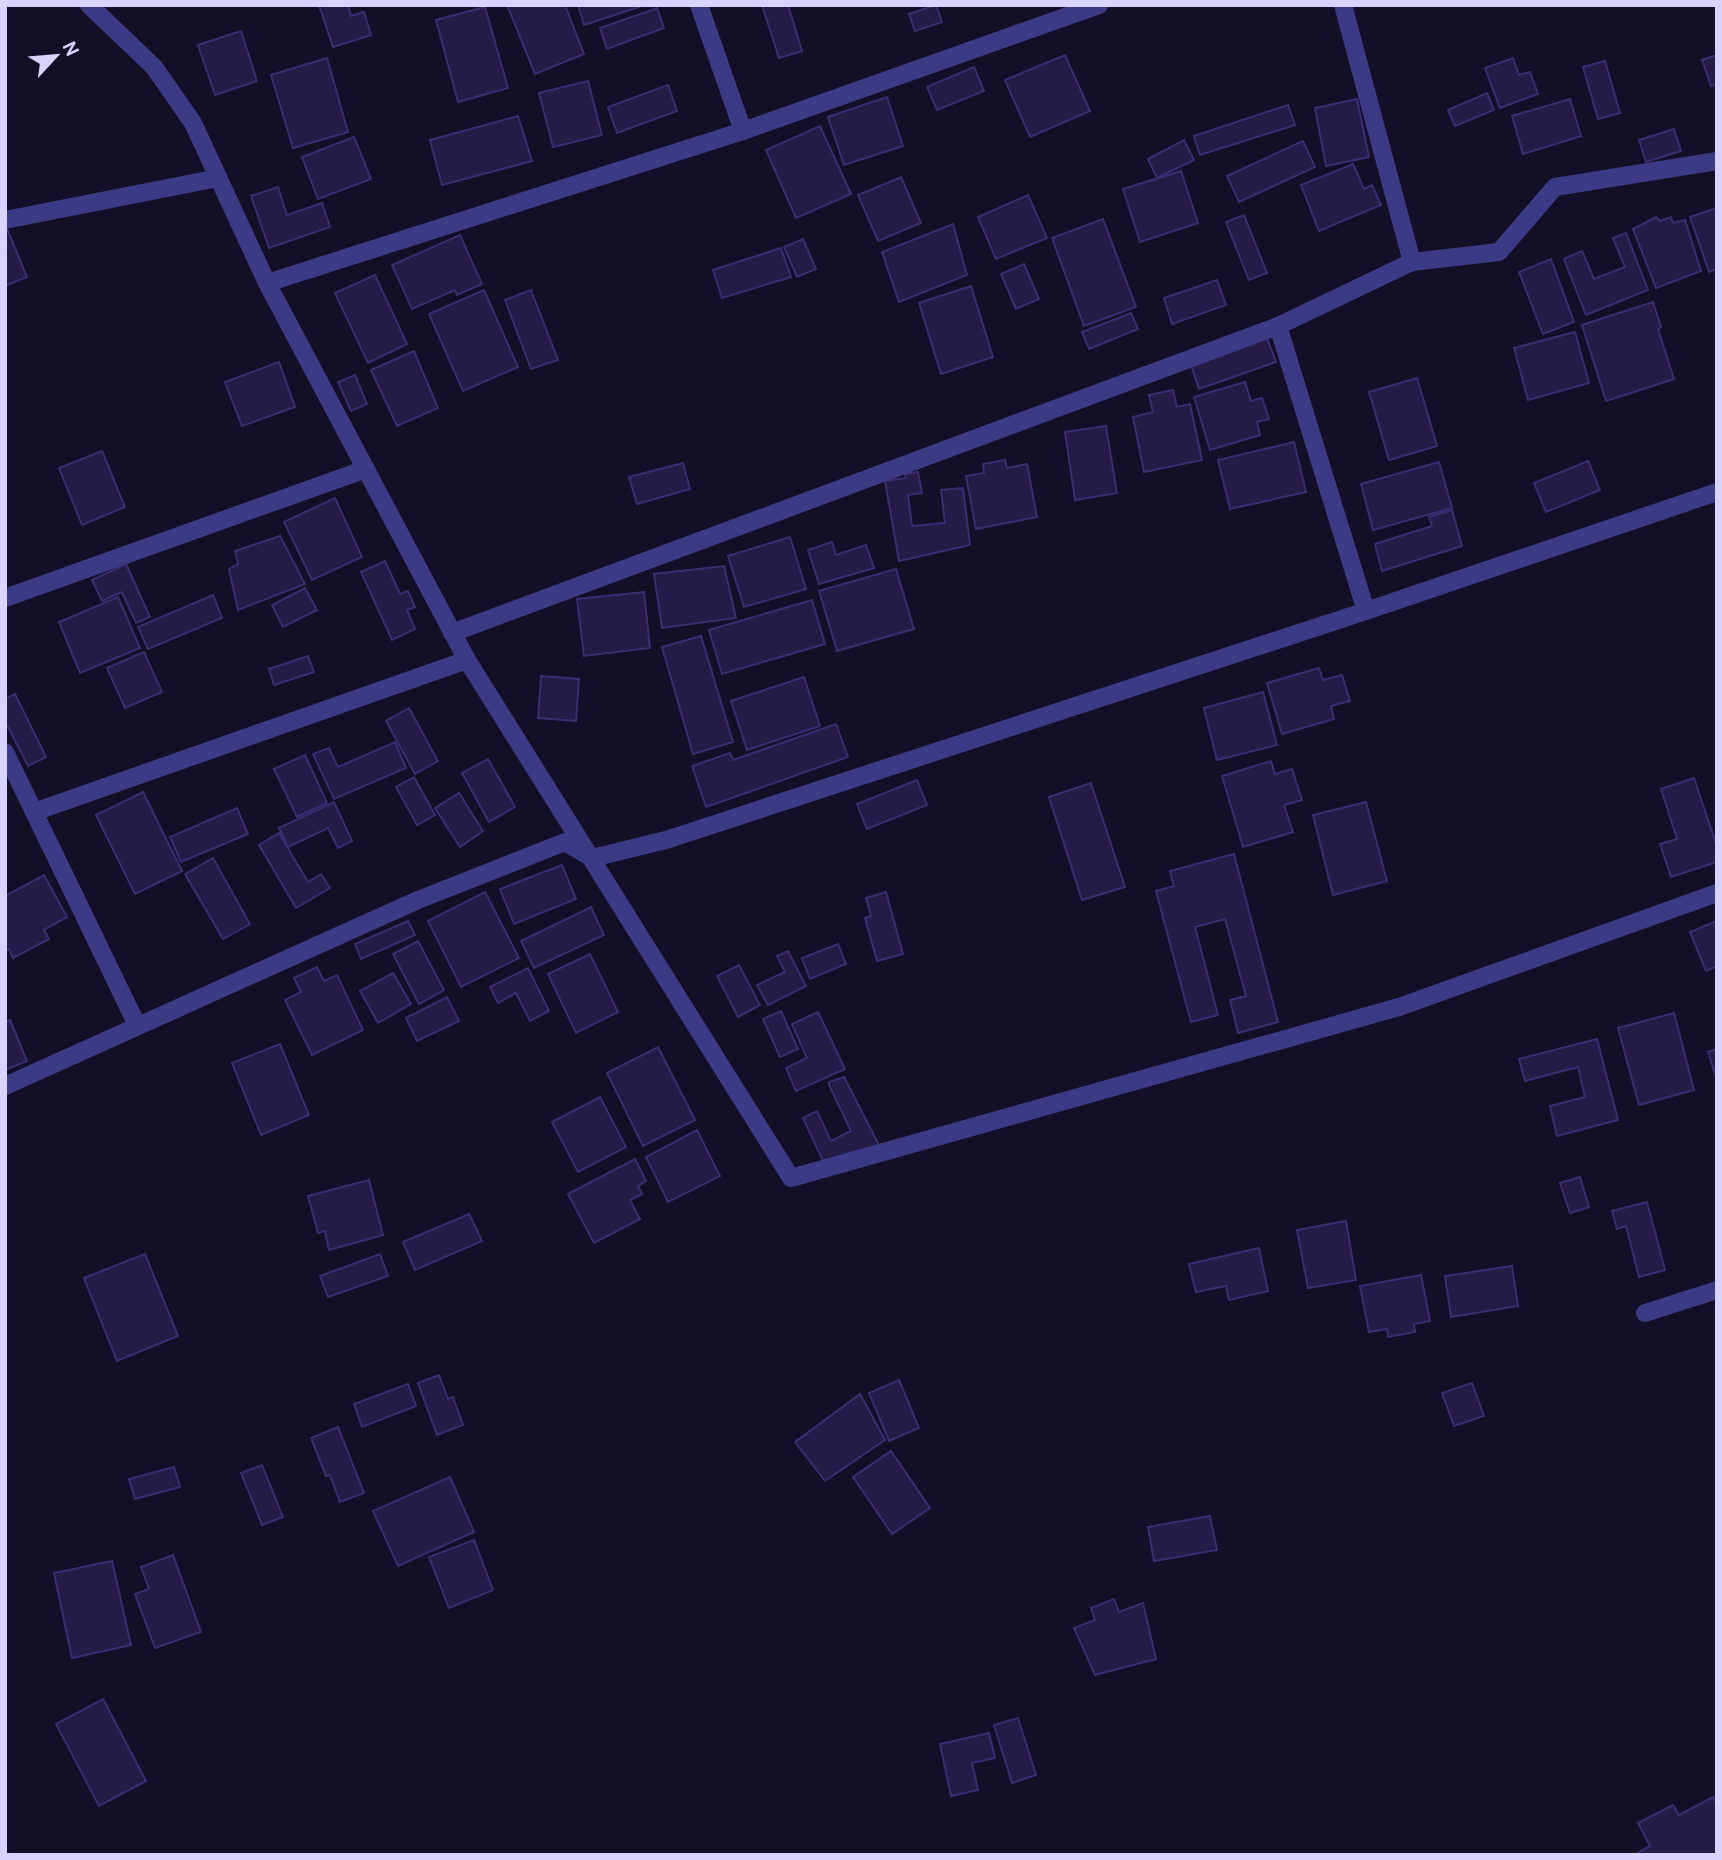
<svg xmlns="http://www.w3.org/2000/svg" width="1722" height="1860" font-family="Cabin,sans-serif">
<style>
.building{fill:#241b47;stroke:#3b2d73;stroke-width:2}
.lines{fill:none;stroke-linecap:round;stroke-linejoin:round}
.minor{stroke:#3d3a85;stroke-width:18}
</style>
<rect width="100%" height="100%" fill="#130f26"/>
<g class="building">
<polygon points="319,5 348,5 351,16 364,12 371,35 333,47"/>
<polygon points="507,5 565,5 584,54 535,74"/>
<polygon points="578,5 645,5 584,25"/>
<polygon points="762,5 788,5 802,51 779,58"/>
<polygon points="936,5 942,22 915,31 909,14"/>
<polygon points="485,7 508,88 458,102 436,20"/>
<polygon points="657,8 664,28 607,49 600,28"/>
<polygon points="241,31 257,81 215,95 198,45"/>
<polygon points="1065,55 1090,111 1030,137 1005,80"/>
<polygon points="1717,55 1717,84 1711,86 1702,60"/>
<polygon points="327,58 348,132 293,148 271,75"/>
<polygon points="1513,58 1519,75 1530,72 1538,94 1500,108 1485,68"/>
<polygon points="1605,61 1620,113 1598,119 1583,67"/>
<polygon points="974,67 984,91 937,110 927,87"/>
<polygon points="588,81 602,135 553,147 539,93"/>
<polygon points="668,85 677,111 617,133 608,107"/>
<polygon points="1487,93 1494,110 1455,126 1448,110"/>
<polygon points="887,97 903,146 844,165 828,117"/>
<polygon points="1357,99 1369,157 1326,166 1315,108"/>
<polygon points="1570,99 1581,136 1523,154 1512,116"/>
<polygon points="1288,105 1295,125 1200,155 1194,136"/>
<polygon points="518,116 532,161 442,185 430,140"/>
<polygon points="820,126 851,194 796,218 766,150"/>
<polygon points="1674,129 1681,151 1646,162 1639,140"/>
<polygon points="354,137 371,179 318,199 302,157"/>
<polygon points="1184,140 1194,160 1157,178 1148,159"/>
<polygon points="1303,141 1315,167 1239,202 1227,176"/>
<polygon points="1353,164 1364,189 1372,185 1381,205 1319,231 1301,185"/>
<polygon points="1181,171 1198,223 1140,242 1123,189"/>
<polygon points="901,177 921,223 878,241 858,195"/>
<polygon points="278,187 287,215 322,203 330,227 269,248 251,196"/>
<polygon points="1028,195 1047,238 996,259 978,217"/>
<polygon points="1717,208 1717,269 1709,272 1690,217"/>
<polygon points="1244,215 1267,273 1249,280 1226,222"/>
<polygon points="1656,217 1660,221 1671,217 1673,223 1685,220 1701,271 1656,288 1633,229"/>
<polygon points="1103,219 1136,307 1084,326 1052,238"/>
<polygon points="5,224 27,277 5,286"/>
<polygon points="953,224 967,275 899,302 882,252"/>
<polygon points="1626,233 1648,290 1586,315 1564,259 1582,251 1594,279 1625,267 1613,238"/>
<polygon points="460,235 482,284 457,295 455,290 412,309 392,265"/>
<polygon points="803,239 816,269 797,277 784,247"/>
<polygon points="781,248 791,277 722,298 713,270"/>
<polygon points="1551,259 1574,322 1543,334 1519,272"/>
<polygon points="1024,264 1039,299 1016,309 1001,274"/>
<polygon points="375,275 407,344 368,363 335,293"/>
<polygon points="1217,280 1226,305 1172,324 1164,298"/>
<polygon points="971,286 993,357 941,374 919,303"/>
<polygon points="484,290 518,367 463,391 429,314"/>
<polygon points="531,290 558,360 531,369 505,300"/>
<polygon points="1653,302 1661,327 1658,329 1674,379 1606,401 1582,325"/>
<polygon points="1131,313 1138,329 1089,349 1082,332"/>
<polygon points="1575,332 1589,383 1528,400 1514,348"/>
<polygon points="1267,338 1276,362 1199,389 1191,365"/>
<polygon points="414,351 438,408 397,426 371,370"/>
<polygon points="279,362 295,407 242,426 225,382"/>
<polygon points="355,375 367,404 351,411 338,382"/>
<polygon points="1417,378 1437,446 1389,460 1369,392"/>
<polygon points="1245,382 1251,401 1262,398 1269,419 1257,422 1260,435 1210,450 1194,397"/>
<polygon points="1173,390 1177,407 1190,404 1202,460 1144,472 1133,417 1153,412 1149,395"/>
<polygon points="1106,426 1117,493 1075,500 1065,432"/>
<polygon points="1294,442 1306,492 1230,509 1218,460"/>
<polygon points="102,451 125,507 82,525 59,468"/>
<polygon points="1005,460 1007,468 1027,464 1037,517 976,529 966,476 984,473 983,464"/>
<polygon points="1588,461 1600,490 1546,512 1534,483"/>
<polygon points="1439,462 1452,508 1373,530 1361,484"/>
<polygon points="683,463 690,489 637,504 629,477"/>
<polygon points="918,472 922,493 908,495 912,526 945,523 941,490 963,488 970,545 899,561 885,481 906,478 905,474"/>
<polygon points="335,498 362,557 312,580 284,522"/>
<polygon points="1452,510 1462,546 1382,571 1375,544 1432,526 1429,517"/>
<polygon points="280,536 305,584 238,610 229,569 238,564 235,551"/>
<polygon points="790,537 806,589 744,607 728,556"/>
<polygon points="832,542 836,555 866,545 874,568 819,584 808,550"/>
<polygon points="385,561 400,594 408,591 415,607 407,610 415,629 392,640 361,572"/>
<polygon points="126,564 150,617 136,623 122,592 102,601 92,580"/>
<polygon points="724,566 736,618 662,628 654,574"/>
<polygon points="896,569 914,629 837,651 819,591"/>
<polygon points="305,588 317,610 283,627 272,605"/>
<polygon points="644,592 650,648 584,656 577,599"/>
<polygon points="213,595 222,618 148,649 138,627"/>
<polygon points="118,597 140,648 80,673 59,622"/>
<polygon points="812,600 825,644 722,674 709,630"/>
<polygon points="701,636 733,742 693,754 662,647"/>
<polygon points="144,652 162,692 125,708 107,668"/>
<polygon points="308,656 314,672 274,685 269,669"/>
<polygon points="1319,668 1323,680 1342,675 1350,701 1331,706 1334,719 1282,734 1267,683"/>
<polygon points="541,676 579,679 576,721 538,718"/>
<polygon points="804,677 820,726 747,750 731,701"/>
<polygon points="1263,692 1277,745 1217,760 1204,708"/>
<polygon points="15,694 46,757 28,766 5,721 5,699"/>
<polygon points="409,708 438,761 415,774 386,721"/>
<polygon points="836,724 848,757 706,807 692,766 730,753 733,760"/>
<polygon points="395,742 406,768 334,799 313,754 329,748 338,767"/>
<polygon points="305,755 327,803 297,817 274,769"/>
<polygon points="488,759 515,807 489,822 462,773"/>
<polygon points="1271,761 1275,774 1292,769 1302,800 1284,805 1293,832 1243,847 1222,776"/>
<polygon points="414,777 435,815 417,825 396,787"/>
<polygon points="1694,778 1717,847 1717,862 1671,877 1660,844 1677,839 1661,789"/>
<polygon points="917,780 927,805 867,829 857,804"/>
<polygon points="1091,783 1125,887 1082,900 1049,797"/>
<polygon points="143,792 182,871 135,894 96,815"/>
<polygon points="459,793 483,831 460,847 435,808"/>
<polygon points="334,802 352,841 338,848 328,828 288,847 279,828"/>
<polygon points="1366,802 1387,881 1333,895 1313,815"/>
<polygon points="237,808 248,834 181,862 170,837"/>
<polygon points="279,833 308,882 321,874 330,888 296,908 259,845"/>
<polygon points="1234,854 1278,1022 1238,1033 1230,1000 1246,996 1225,919 1195,927 1218,1015 1191,1022 1156,891 1174,886 1170,871"/>
<polygon points="213,858 250,924 223,939 185,874"/>
<polygon points="562,865 576,899 514,924 500,889"/>
<polygon points="44,875 67,917 44,930 49,939 13,958 9,949 5,951 5,896"/>
<polygon points="485,892 519,958 461,987 428,921"/>
<polygon points="886,892 903,954 877,961 865,918 871,916 866,898"/>
<polygon points="591,907 604,935 534,968 521,941"/>
<polygon points="408,921 415,935 361,959 355,944"/>
<polygon points="1717,921 1717,966 1706,971 1690,932"/>
<polygon points="418,941 444,990 419,1004 393,954"/>
<polygon points="838,944 846,964 810,979 802,958"/>
<polygon points="788,951 806,986 768,1005 757,985 785,972 777,956"/>
<polygon points="590,954 618,1012 576,1033 548,974"/>
<polygon points="739,965 760,1005 738,1017 717,976"/>
<polygon points="317,967 324,981 337,975 363,1030 312,1055 285,1000 301,992 294,978"/>
<polygon points="528,968 549,1011 530,1021 516,993 498,1003 490,987"/>
<polygon points="393,973 411,1004 378,1023 360,991"/>
<polygon points="447,997 459,1021 417,1041 406,1018"/>
<polygon points="781,1011 798,1049 780,1057 763,1019"/>
<polygon points="818,1012 845,1069 796,1091 786,1068 807,1058 792,1024"/>
<polygon points="1674,1013 1694,1090 1639,1105 1618,1028"/>
<polygon points="10,1020 27,1061 5,1070 5,1022"/>
<polygon points="1597,1039 1618,1120 1557,1136 1550,1106 1585,1097 1578,1067 1525,1081 1519,1059"/>
<polygon points="280,1044 309,1115 261,1135 232,1063"/>
<polygon points="658,1047 695,1120 643,1146 607,1073"/>
<polygon points="1717,1049 1717,1080 1708,1052"/>
<polygon points="844,1077 880,1147 823,1161 803,1118 817,1111 831,1141 851,1131 829,1085 829,1082"/>
<polygon points="600,1097 626,1147 578,1172 552,1122"/>
<polygon points="697,1130 720,1176 668,1202 646,1157"/>
<polygon points="635,1159 646,1181 638,1186 642,1194 630,1200 640,1219 594,1243 568,1194"/>
<polygon points="1580,1177 1589,1207 1570,1213 1560,1183"/>
<polygon points="369,1180 383,1235 329,1250 325,1231 318,1233 308,1196"/>
<polygon points="1647,1202 1665,1270 1639,1277 1626,1226 1617,1229 1612,1211"/>
<polygon points="469,1214 482,1241 415,1270 403,1242"/>
<polygon points="1346,1221 1356,1280 1308,1288 1297,1230"/>
<polygon points="1259,1248 1268,1291 1229,1300 1226,1286 1196,1292 1189,1264"/>
<polygon points="145,1254 178,1336 117,1361 84,1278"/>
<polygon points="380,1254 388,1276 328,1297 320,1276"/>
<polygon points="1512,1266 1518,1306 1451,1317 1445,1276"/>
<polygon points="1421,1275 1430,1321 1414,1324 1415,1332 1388,1337 1387,1329 1369,1332 1360,1286"/>
<polygon points="439,1375 448,1399 453,1397 463,1425 437,1435 418,1383"/>
<polygon points="899,1380 919,1428 889,1441 869,1393"/>
<polygon points="1472,1383 1484,1416 1454,1426 1442,1393"/>
<polygon points="408,1384 416,1406 362,1427 354,1404"/>
<polygon points="860,1394 885,1440 825,1481 795,1442"/>
<polygon points="338,1427 364,1493 340,1502 330,1475 326,1476 311,1438"/>
<polygon points="891,1451 930,1508 892,1534 853,1477"/>
<polygon points="262,1465 283,1517 262,1525 241,1473"/>
<polygon points="174,1467 180,1487 135,1499 129,1479"/>
<polygon points="450,1477 474,1532 398,1566 373,1511"/>
<polygon points="1210,1516 1217,1550 1154,1561 1148,1527"/>
<polygon points="474,1540 493,1590 449,1608 429,1557"/>
<polygon points="173,1555 201,1632 155,1648 135,1594 149,1589 141,1567"/>
<polygon points="112,1561 131,1645 72,1658 54,1573"/>
<polygon points="1114,1599 1119,1612 1143,1603 1156,1659 1095,1675 1074,1628 1095,1620 1091,1608"/>
<polygon points="103,1699 146,1781 99,1806 56,1724"/>
<polygon points="1018,1718 1036,1775 1012,1783 994,1725"/>
<polygon points="989,1733 995,1758 972,1763 978,1790 951,1796 940,1744"/>
<polygon points="1713,1797 1717,1805 1717,1855 1634,1855 1650,1846 1638,1823 1673,1805 1679,1815"/>
</g>
<g class="lines">
<g class="minor">
<polyline points="89,5 154,67 193,123 267,283 467,660 791,1178 1399,1007 1717,893"/>
<polyline points="699,5 743,131"/>
<polyline points="1343,5 1412,262"/>
<polyline points="5,220 218,178"/>
<polyline points="267,283 743,131 1099,5"/>
<polyline points="1278,326 1366,611"/>
<polyline points="5,598 366,469"/>
<polyline points="452,633 1278,326 1412,262 1499,252 1555,187 1717,161"/>
<polyline points="5,752 137,1025"/>
<polyline points="34,812 467,660"/>
<polyline points="5,1086 418,900 565,842 592,858 666,840 1366,611 1717,492"/>
<polyline points="1645,1313 1717,1290"/>
</g>
</g>
<rect width="1722" height="1860" fill="none" stroke="#d9d4ff" stroke-width="14"/>
<g transform="translate(56 56) rotate(64)" stroke="#130f26" stroke-width="5" paint-order="stroke">
<path d="M0-5L12 26L0 18L-12 26Z" fill="#d9d4ff"/>
<text y="-10" font-size="19" font-weight="bold" text-anchor="middle" fill="#d9d4ff">N</text>
</g>
</svg>
